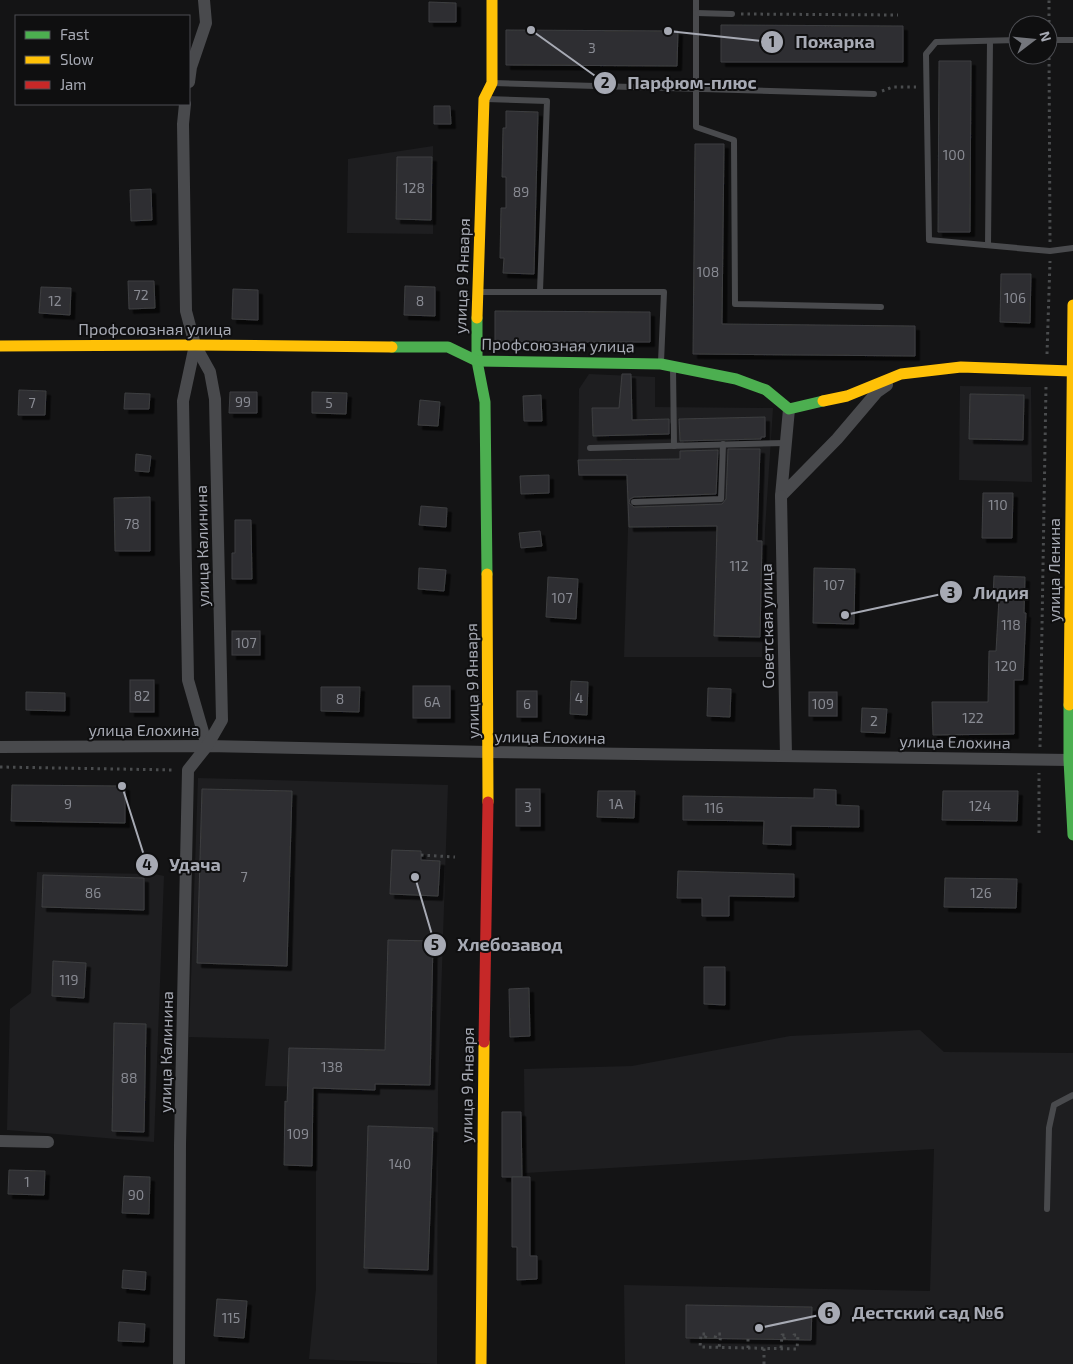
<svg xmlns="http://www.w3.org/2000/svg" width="1073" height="1364" font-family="'Exo 2',sans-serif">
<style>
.built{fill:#1e1e20}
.building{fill:#2f2f30;stroke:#3d3e41;filter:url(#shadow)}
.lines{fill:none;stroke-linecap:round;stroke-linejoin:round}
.path{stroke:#4a4c4e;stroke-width:3;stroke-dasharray:2.5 4;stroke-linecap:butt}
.lane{stroke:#494a4d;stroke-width:6}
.street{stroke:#494a4d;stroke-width:12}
.fast{stroke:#4caf50;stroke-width:11}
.slow{stroke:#ffc107;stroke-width:11}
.jam{stroke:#c62828;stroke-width:11}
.labels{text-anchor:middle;stroke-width:4;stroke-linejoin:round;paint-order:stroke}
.number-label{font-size:14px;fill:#898b93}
.street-label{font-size:16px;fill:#a7aab4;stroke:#0f0f10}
.leader{fill:none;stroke:#a7aab4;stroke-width:2}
.callout-dot{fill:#a7aab4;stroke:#0f0f10;stroke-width:2}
.mark-label{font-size:15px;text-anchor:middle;font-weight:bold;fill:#111}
.callout-label{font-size:18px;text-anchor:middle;font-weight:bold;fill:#a7aab4;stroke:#0f0f10;stroke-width:4;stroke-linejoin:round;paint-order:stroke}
</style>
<defs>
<filter id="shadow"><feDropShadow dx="4.5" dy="4.5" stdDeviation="0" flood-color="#0009"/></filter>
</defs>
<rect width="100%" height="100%" fill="#141415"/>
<g class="built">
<polygon points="433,146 433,234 347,233 348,159"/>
<polygon points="589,374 655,377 655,407 773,408 765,530 762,657 624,657 628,529 626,477 578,476 579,389"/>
<polygon points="960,386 1031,387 1032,482 959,480"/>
<polygon points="198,778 448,785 438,1090 437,1364 309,1359 316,1289 316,1087 265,1086 269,1039 189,1037"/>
<polygon points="37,872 154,874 164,876 154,1142 7,1130 10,1009 31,993"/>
<polygon points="920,1030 944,1052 1073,1053 1073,1364 625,1364 624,1285 930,1291 934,1149 525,1173 524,1069 632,1066 790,1036"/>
</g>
<g class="building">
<polygon points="429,2 456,3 456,22 429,22"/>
<polygon points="721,25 903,26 903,62 721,62"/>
<polygon points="506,30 678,31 677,66 506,65"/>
<polygon points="939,61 971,61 970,232 938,232"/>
<polygon points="434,106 450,106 451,124 434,124"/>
<polygon points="506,111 538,112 534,274 503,273 504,258 500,258 501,208 506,208 506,177 502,177 503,128 506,128"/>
<polygon points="695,144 724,144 722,324 915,326 915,356 693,354"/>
<polygon points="397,157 432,157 431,220 396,219"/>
<polygon points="151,189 152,220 131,221 130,190"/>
<polygon points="1001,274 1031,274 1030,323 1000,322"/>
<polygon points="128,281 154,281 155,308 129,309"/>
<polygon points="405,286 435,287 435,316 404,315"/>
<polygon points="41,287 71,288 70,315 39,313"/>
<polygon points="233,289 258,290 258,320 232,319"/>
<polygon points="495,311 650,312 650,342 495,342"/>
<polygon points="622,374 631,374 632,420 669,419 669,434 593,436 592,408 619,408"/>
<polygon points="19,390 46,391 45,415 18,415"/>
<polygon points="230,392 257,392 257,413 229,413"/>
<polygon points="312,392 347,393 346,414 312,413"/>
<polygon points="125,393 150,394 149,409 124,409"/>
<polygon points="970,394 1024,395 1023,440 969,439"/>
<polygon points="541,395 542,421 524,421 523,396"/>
<polygon points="420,400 440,402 438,426 418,425"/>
<polygon points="765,417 765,437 761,437 761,439 680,441 679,419"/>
<polygon points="728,449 760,449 757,541 762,541 760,637 714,636 717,526 629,527 627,475 579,475 578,460 680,459 680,451 718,450 716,494 634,497 630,499 629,503 634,507 722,504 726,499"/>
<polygon points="136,454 151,456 149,472 135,471"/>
<polygon points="549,475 549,493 521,494 520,476"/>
<polygon points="983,493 1013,493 1012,538 982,538"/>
<polygon points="150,497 150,551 115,551 114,498"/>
<polygon points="421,506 447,508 446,527 419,525"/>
<polygon points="235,520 251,520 252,579 232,579 232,553 235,553"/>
<polygon points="540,531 542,546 521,548 519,533"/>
<polygon points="419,568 446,570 444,591 418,589"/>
<polygon points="814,568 855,569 854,624 813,623"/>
<polygon points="994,576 1025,577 1024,613 1026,613 1023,680 1014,680 1014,734 933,735 932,702 988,702 989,651 996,651 999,598 993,598"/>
<polygon points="548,577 578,579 576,619 546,617"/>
<rect x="232" y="631" width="28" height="24"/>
<rect x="130" y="680" width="24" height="32"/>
<polygon points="571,681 588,682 587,715 570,714"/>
<rect x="413" y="686" width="37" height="32"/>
<polygon points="321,687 360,687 359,712 321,711"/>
<polygon points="708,688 731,689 730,717 707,716"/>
<rect x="517" y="691" width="20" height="26"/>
<polygon points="26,692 65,693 65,711 26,710"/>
<rect x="809" y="692" width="28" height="24"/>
<polygon points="862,708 887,709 885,733 861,732"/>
<polygon points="12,785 125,786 125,823 11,821"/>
<polygon points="202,789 292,791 287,966 197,963"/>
<rect x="516" y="789" width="24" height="37"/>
<polygon points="814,789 836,790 836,805 859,806 859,827 791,826 791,845 763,844 764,821 683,820 683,796 814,798"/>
<polygon points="598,791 635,791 634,818 597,817"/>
<polygon points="943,791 1018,791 1017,821 942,820"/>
<polygon points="392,850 421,851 421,860 440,861 438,896 390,894"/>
<polygon points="678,871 794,874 794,897 729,896 729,916 702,916 702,898 677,898"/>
<polygon points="43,875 144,878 144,910 42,907"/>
<polygon points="945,878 1017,879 1016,908 944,907"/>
<polygon points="388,940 433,941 430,1085 375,1084 375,1090 313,1088 312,1166 284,1165 285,1101 287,1102 289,1048 385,1050"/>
<polygon points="53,961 86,963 84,998 52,996"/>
<polygon points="704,967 725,967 725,1005 704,1004"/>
<polygon points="529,988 530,1036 510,1037 509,989"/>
<polygon points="114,1023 146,1024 144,1132 112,1131"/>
<polygon points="502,1112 521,1112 522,1177 502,1177"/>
<polygon points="368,1126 433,1128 428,1270 364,1268"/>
<polygon points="9,1170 45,1171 44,1195 8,1194"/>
<polygon points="124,1176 150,1177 149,1214 122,1213"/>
<polygon points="512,1177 530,1177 530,1256 537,1256 537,1279 517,1280 517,1247 512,1247"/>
<polygon points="123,1270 146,1272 145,1290 122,1288"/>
<polygon points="217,1299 247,1301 244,1338 214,1336"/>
<polygon points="686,1305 812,1307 811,1340 686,1338"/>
<polygon points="119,1322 145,1324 144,1342 118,1341"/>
</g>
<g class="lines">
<g class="path">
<polyline points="741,14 898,15"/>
<polyline points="1049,29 1049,0"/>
<polyline points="1049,51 1050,242"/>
<polyline points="882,91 893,87 916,87"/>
<polyline points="1047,354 1050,261"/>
<polyline points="1040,747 1046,386"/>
<polyline points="0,767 175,770"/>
<polyline points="1039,833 1039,773"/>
<polyline points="421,855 455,857"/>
<polyline points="705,1338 707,1334 701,1334 700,1347 797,1349 798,1335 794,1335 793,1339"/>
<polyline points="715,1338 716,1334 721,1334 719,1348"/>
<polyline points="748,1348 748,1339"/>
<polyline points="781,1348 782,1335 786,1335 784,1339"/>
<polyline points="764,1364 764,1348"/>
</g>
<g class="lane">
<polyline points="696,0 696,127 734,140 735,304 881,307"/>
<polyline points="696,13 732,14"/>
<polyline points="1018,40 936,42 926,54 929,240 1050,251 1073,248"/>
<polyline points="1048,40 1073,40"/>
<polyline points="493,83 874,94"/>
<polyline points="486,99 547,101 540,291"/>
<polyline points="988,245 990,41"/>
<polyline points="479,292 664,292 661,362"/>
<polyline points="673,367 674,446"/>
<polyline points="590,448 786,443"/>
<polyline points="634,502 721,499 723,444"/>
<polyline points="1047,1209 1049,1128 1054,1105 1073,1095"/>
</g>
<g class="street">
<polyline points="189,82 191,67 206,23 204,0"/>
<polyline points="185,104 183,124 186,311 195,345 183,401 188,680 207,746"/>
<polyline points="789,409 781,496 837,439 877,392 887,385"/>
<polyline points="781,496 786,756"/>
<polyline points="0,747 207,746 489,752 1069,760"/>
<polyline points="0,1141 48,1142"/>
<polyline points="179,1364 180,1145 188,770 207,746 222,720 215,399 210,372 195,345"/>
</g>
<g class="fast">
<polyline points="477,318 477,361 485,402 487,574"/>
<polyline points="392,347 448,347 477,361 661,364 736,379 766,390 789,409 823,401"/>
<polyline points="1069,705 1069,760 1073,835"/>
</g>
<g class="slow">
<polyline points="477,318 484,99 492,83 492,0"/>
<polyline points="0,346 195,345 392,347"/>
<polyline points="823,401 847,396 901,374 961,367 1071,371"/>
<polyline points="487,574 488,802"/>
<polyline points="1069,705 1073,305"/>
<polyline points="481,1364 484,1042"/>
</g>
<polyline class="jam" points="484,1042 488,802"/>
</g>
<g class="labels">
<g class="number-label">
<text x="592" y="53">3</text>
<text x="954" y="160">100</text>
<text x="414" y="193">128</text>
<text x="521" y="197">89</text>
<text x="708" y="277">108</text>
<text x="141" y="300">72</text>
<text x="1015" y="303">106</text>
<text x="55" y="306">12</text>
<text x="420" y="306">8</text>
<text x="243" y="407">99</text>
<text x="32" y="408">7</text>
<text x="329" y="408">5</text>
<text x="998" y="510">110</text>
<text x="132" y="529">78</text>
<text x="739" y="571">112</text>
<text x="834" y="590">107</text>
<text x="562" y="603">107</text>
<text x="1011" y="630">118</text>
<text x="246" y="648">107</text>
<text x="1006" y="671">120</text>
<text x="142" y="701">82</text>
<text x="579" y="703">4</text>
<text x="340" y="704">8</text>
<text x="432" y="707">6А</text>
<text x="527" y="709">6</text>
<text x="823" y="709">109</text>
<text x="973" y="723">122</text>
<text x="874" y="726">2</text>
<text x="68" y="809">9</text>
<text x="616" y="809">1А</text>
<text x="980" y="811">124</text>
<text x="528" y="812">3</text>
<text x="714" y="813">116</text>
<text x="244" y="882">7</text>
<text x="93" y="898">86</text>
<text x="981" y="898">126</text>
<text x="69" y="985">119</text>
<text x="332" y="1072">138</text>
<text x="129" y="1083">88</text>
<text x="298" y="1139">109</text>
<text x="400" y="1169">140</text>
<text x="27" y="1187">1</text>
<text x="136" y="1200">90</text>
<text x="231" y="1323">115</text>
</g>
<g class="street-label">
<text transform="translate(462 276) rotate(-88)" y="6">улица 9 Января</text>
<text x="155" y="335">Профсоюзная улица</text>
<text transform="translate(558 345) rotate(1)" y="6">Профсоюзная улица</text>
<text transform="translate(202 546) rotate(-91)" y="6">улица Калинина</text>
<text transform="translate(1054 570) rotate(-90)" y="6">улица Ленина</text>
<text transform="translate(767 626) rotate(-91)" y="6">Советская улица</text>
<text transform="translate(472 681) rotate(-91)" y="6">улица 9 Января</text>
<text x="144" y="736">улица Елохина</text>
<text transform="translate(550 737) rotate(1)" y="6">улица Елохина</text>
<text transform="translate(955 742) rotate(1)" y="6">улица Елохина</text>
<text transform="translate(166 1052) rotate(-89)" y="6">улица Калинина</text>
<text transform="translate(467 1085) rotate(-89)" y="6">улица 9 Января</text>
</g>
</g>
<path class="leader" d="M668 31L772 42M531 30L605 83M845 615L951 592M122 786L147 865M415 877L435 945M759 1328L829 1313"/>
<g class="callout-dot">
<circle cx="668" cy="31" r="5"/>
<circle cx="531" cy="30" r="5"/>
<circle cx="845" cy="615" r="5"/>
<circle cx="122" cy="786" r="5"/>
<circle cx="415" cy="877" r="5"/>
<circle cx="759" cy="1328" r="5"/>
<circle cx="772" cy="42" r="12"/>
<circle cx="605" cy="83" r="12"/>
<circle cx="951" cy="592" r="12"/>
<circle cx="147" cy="865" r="12"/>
<circle cx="435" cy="945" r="12"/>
<circle cx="829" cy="1313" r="12"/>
</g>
<g class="mark-label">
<text x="772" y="47">1</text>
<text x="605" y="88">2</text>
<text x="951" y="598">3</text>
<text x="147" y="870">4</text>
<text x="435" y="950">5</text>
<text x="829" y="1318">6</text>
</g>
<g class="callout-label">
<text x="835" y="48">Пожарка</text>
<text x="692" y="89">Парфюм-плюс</text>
<text x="1001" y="599">Лидия</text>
<text x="195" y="871">Удача</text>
<text x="510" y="951">Хлебозавод</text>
<text x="928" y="1319">Дестский сад №6</text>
</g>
<rect x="15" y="15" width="175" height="90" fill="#0f0f10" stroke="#4c4d52"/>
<rect x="25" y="31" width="25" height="8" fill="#4caf50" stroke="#4c4d52"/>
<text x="60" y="40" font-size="15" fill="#a7aab4">Fast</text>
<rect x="25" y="56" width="25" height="8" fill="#ffc107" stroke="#4c4d52"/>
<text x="60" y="65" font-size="15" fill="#a7aab4">Slow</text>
<rect x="25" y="81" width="25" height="8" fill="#c62828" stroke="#4c4d52"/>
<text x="60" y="90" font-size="15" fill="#a7aab4">Jam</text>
<g transform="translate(1033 40) rotate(74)"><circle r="24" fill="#0f0f10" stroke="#4c4d52"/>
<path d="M0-4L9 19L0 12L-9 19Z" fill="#74767c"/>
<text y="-8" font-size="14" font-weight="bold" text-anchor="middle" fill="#a7aab4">N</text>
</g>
</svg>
